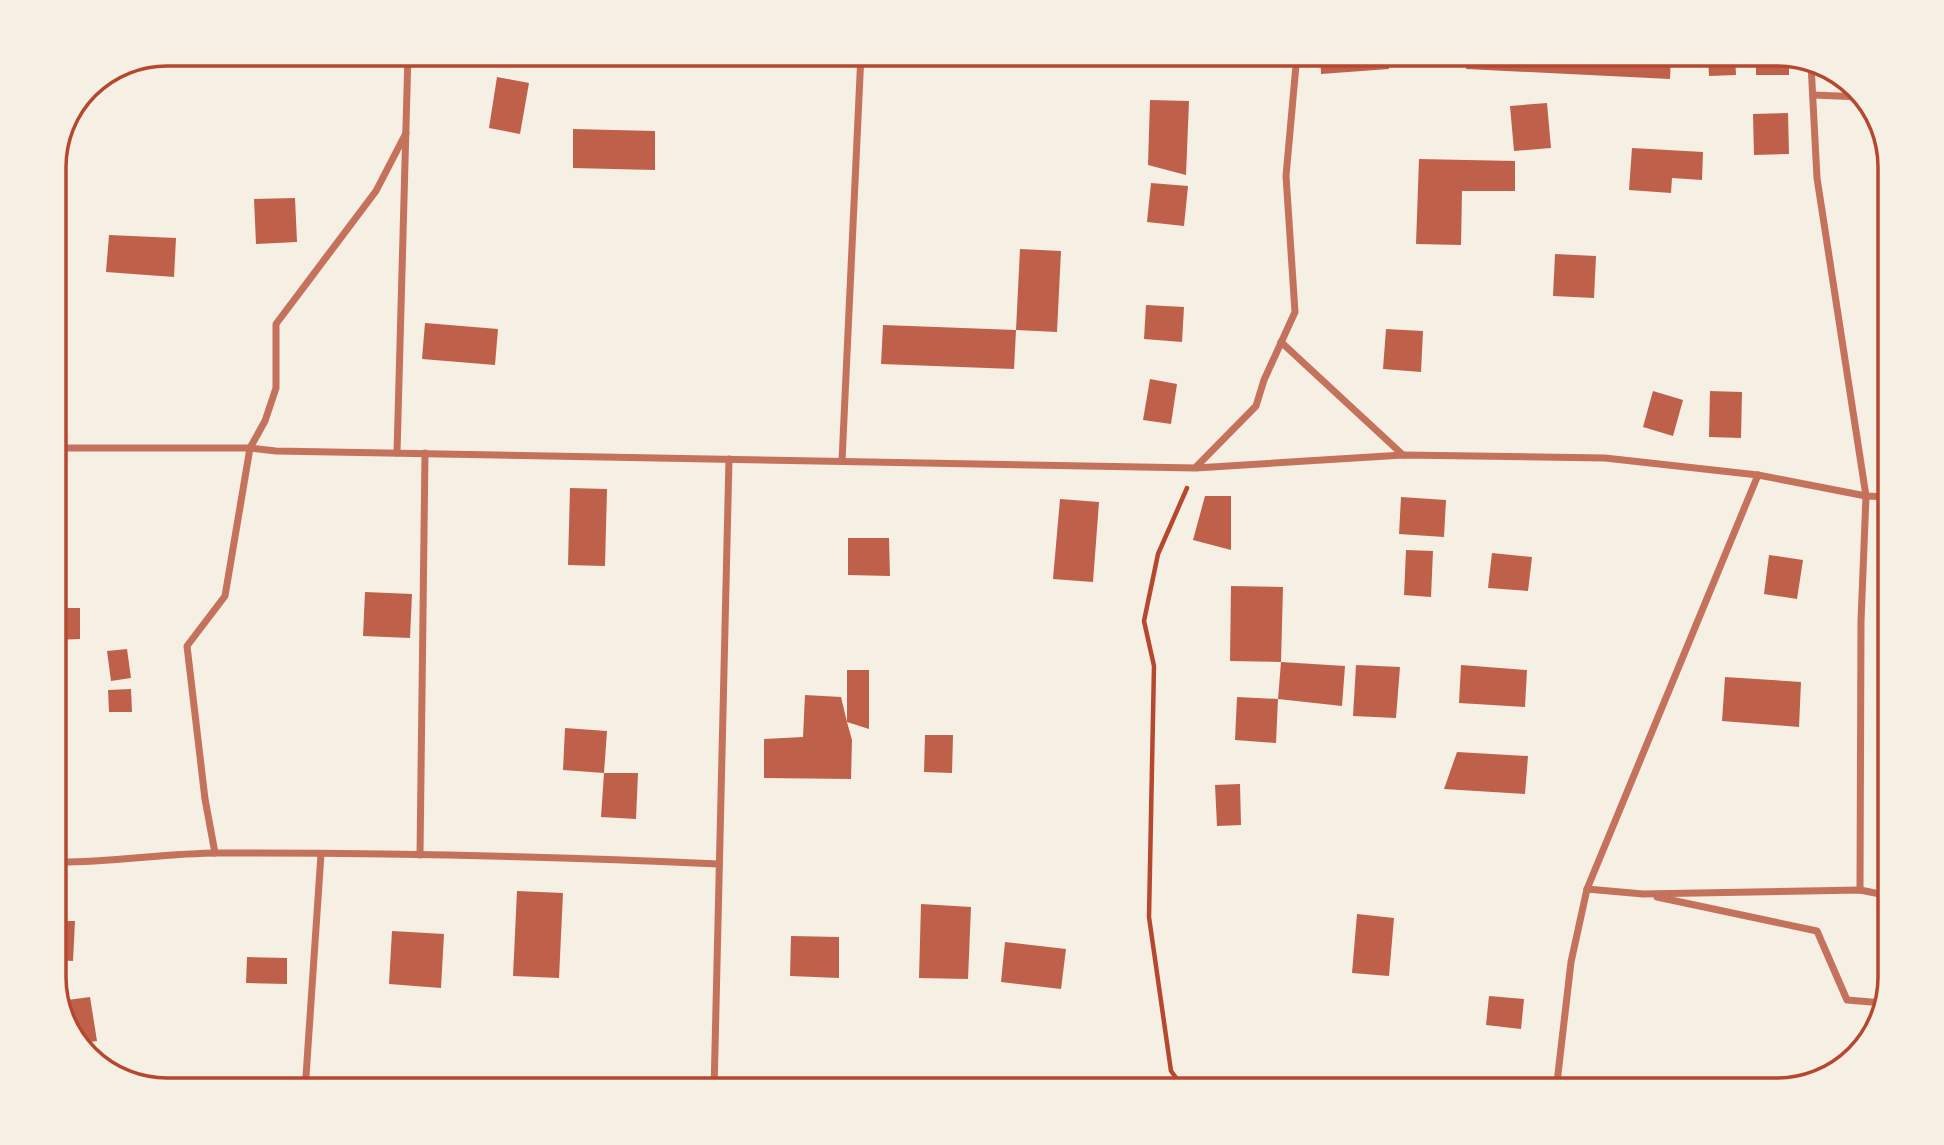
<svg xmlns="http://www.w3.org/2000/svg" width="1944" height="1145" font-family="'Crimson Pro',serif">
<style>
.building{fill:#bf614a}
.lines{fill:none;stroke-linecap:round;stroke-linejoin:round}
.path{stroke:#b5482f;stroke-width:4.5}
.minor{stroke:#c5725c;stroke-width:7}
.rim{fill:none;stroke:#b5482f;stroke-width:3.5}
</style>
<rect width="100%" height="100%" fill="#f6efe4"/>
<g class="building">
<polygon points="1320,54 1388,54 1389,69 1321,74"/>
<polygon points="1467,54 1671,54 1670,79 1466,69"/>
<polygon points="1708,54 1735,54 1736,75 1709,76"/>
<polygon points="1756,54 1776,54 1789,58 1789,75 1756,75"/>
<polygon points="497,77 529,83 520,134 489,128"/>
<polygon points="1150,100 1189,101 1186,175 1148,165"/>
<polygon points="1547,103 1551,148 1514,151 1510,106"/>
<polygon points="1788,113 1789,154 1754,155 1753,114"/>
<polygon points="573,129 655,131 655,170 573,168"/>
<polygon points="1632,148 1703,152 1702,180 1672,178 1671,193 1629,190"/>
<polygon points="1419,159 1515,161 1515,191 1462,191 1461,245 1416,244"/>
<polygon points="1151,183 1188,186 1184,226 1147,222"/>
<polygon points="295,198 297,242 256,244 254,199"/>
<polygon points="109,235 176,238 174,277 106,272"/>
<polygon points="1020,249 1061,251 1057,332 1016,330"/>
<polygon points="1555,254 1596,256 1594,298 1553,296"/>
<polygon points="1146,305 1184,307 1182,342 1144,339"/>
<polygon points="425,323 498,329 495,365 422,359"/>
<polygon points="883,325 1016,330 1014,369 881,364"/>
<polygon points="1386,329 1423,331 1421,372 1383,369"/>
<polygon points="1150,379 1177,384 1171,424 1143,420"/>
<polygon points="1653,391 1683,400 1673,436 1643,427"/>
<polygon points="1710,391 1742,392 1741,438 1709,437"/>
<polygon points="570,488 607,489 605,566 568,565"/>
<polygon points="1205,496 1231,496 1231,550 1193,540"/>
<polygon points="1401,497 1446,500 1444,537 1399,534"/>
<polygon points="1060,499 1099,502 1093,582 1053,579"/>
<polygon points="848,538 889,538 890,576 848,575"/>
<polygon points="1406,550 1433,551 1431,597 1404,595"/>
<polygon points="1492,553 1532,557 1528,591 1488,588"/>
<polygon points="1769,555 1803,560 1797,599 1764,594"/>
<polygon points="1231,586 1283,587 1281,662 1230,661"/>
<polygon points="365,592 412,594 410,638 363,636"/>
<polygon points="1879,592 1890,592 1890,628 1879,629"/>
<polygon points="54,608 80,608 80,639 54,640"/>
<polygon points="127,649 131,678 111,681 107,651"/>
<polygon points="1281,662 1345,666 1342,706 1278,699"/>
<polygon points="1356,665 1400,667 1396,718 1353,716"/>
<polygon points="1461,665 1527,670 1525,707 1459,703"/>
<polygon points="847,670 869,670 869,729 847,722 852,740 851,779 764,778 764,739 803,737 805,695 841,697 847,722"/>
<polygon points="1725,677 1801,682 1799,727 1722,721"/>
<polygon points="131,689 132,712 109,712 108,690"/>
<polygon points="1237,697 1278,699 1276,743 1235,740"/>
<polygon points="565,728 607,731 604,773 563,770"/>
<polygon points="925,735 953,735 952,773 924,772"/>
<polygon points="1457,752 1528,756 1525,794 1444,789"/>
<polygon points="604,773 638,773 636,819 601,817"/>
<polygon points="1240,784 1241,825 1217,826 1215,785"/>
<polygon points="517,891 563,893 559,978 513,976"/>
<polygon points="921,904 971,907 968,979 919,978"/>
<polygon points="1357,914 1394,918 1389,976 1352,973"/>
<polygon points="54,921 75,921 73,961 54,960"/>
<polygon points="392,931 444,934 441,988 389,984"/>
<polygon points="791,936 839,937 839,978 790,976"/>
<polygon points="1005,942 1066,949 1061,989 1001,982"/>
<polygon points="247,957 287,958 287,984 246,983"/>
<polygon points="1489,996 1524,999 1521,1029 1486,1025"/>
<polygon points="90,997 97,1041 78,1044 73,1040 60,1001"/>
<polygon points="1731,1084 1793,1085 1794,1086 1777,1091 1730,1091"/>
<polygon points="515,1087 515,1091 474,1091 474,1088"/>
</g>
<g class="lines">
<polyline class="path" points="1186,1091 1171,1071 1149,917 1154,666 1144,621 1158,554 1187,488"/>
<g class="minor">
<polyline points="1811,64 1817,178 1866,496 1861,621 1860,890"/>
<polyline points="1813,95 1862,97"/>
<polyline points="1281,342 1403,455"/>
<polyline points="54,448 250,448 276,451 1196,468 1403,455 1605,458 1758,475 1866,496 1890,497"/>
<polyline points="397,453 408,54"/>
<polyline points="842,461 861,54"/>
<polyline points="1196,467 1256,406 1264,380 1295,312 1286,176 1297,54"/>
<polyline points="215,853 205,799 187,646 225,596 250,448 265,421 276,388 276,324 376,191 406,133"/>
<polyline points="420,855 425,453"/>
<path d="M54,862C110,863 164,853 219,853C386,853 553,856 719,864"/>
<polyline points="1587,889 1758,475"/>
<polyline points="1657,897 1817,931 1847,1000 1883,1003"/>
<polyline points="305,1091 321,854"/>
<polyline points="714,1091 729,459"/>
<polyline points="1556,1091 1571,962 1587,889 1643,894 1860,890 1890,896"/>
</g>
</g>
<path d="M0 0H1944V1145H0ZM167 66H1777A101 101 0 0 1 1878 167V977A101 101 0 0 1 1777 1078H167A101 101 0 0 1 66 977V167A101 101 0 0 1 167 66Z" fill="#f6efe4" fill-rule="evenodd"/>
<path class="rim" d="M167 66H1777A101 101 0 0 1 1878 167V977A101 101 0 0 1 1777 1078H167A101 101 0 0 1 66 977V167A101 101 0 0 1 167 66Z"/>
</svg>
